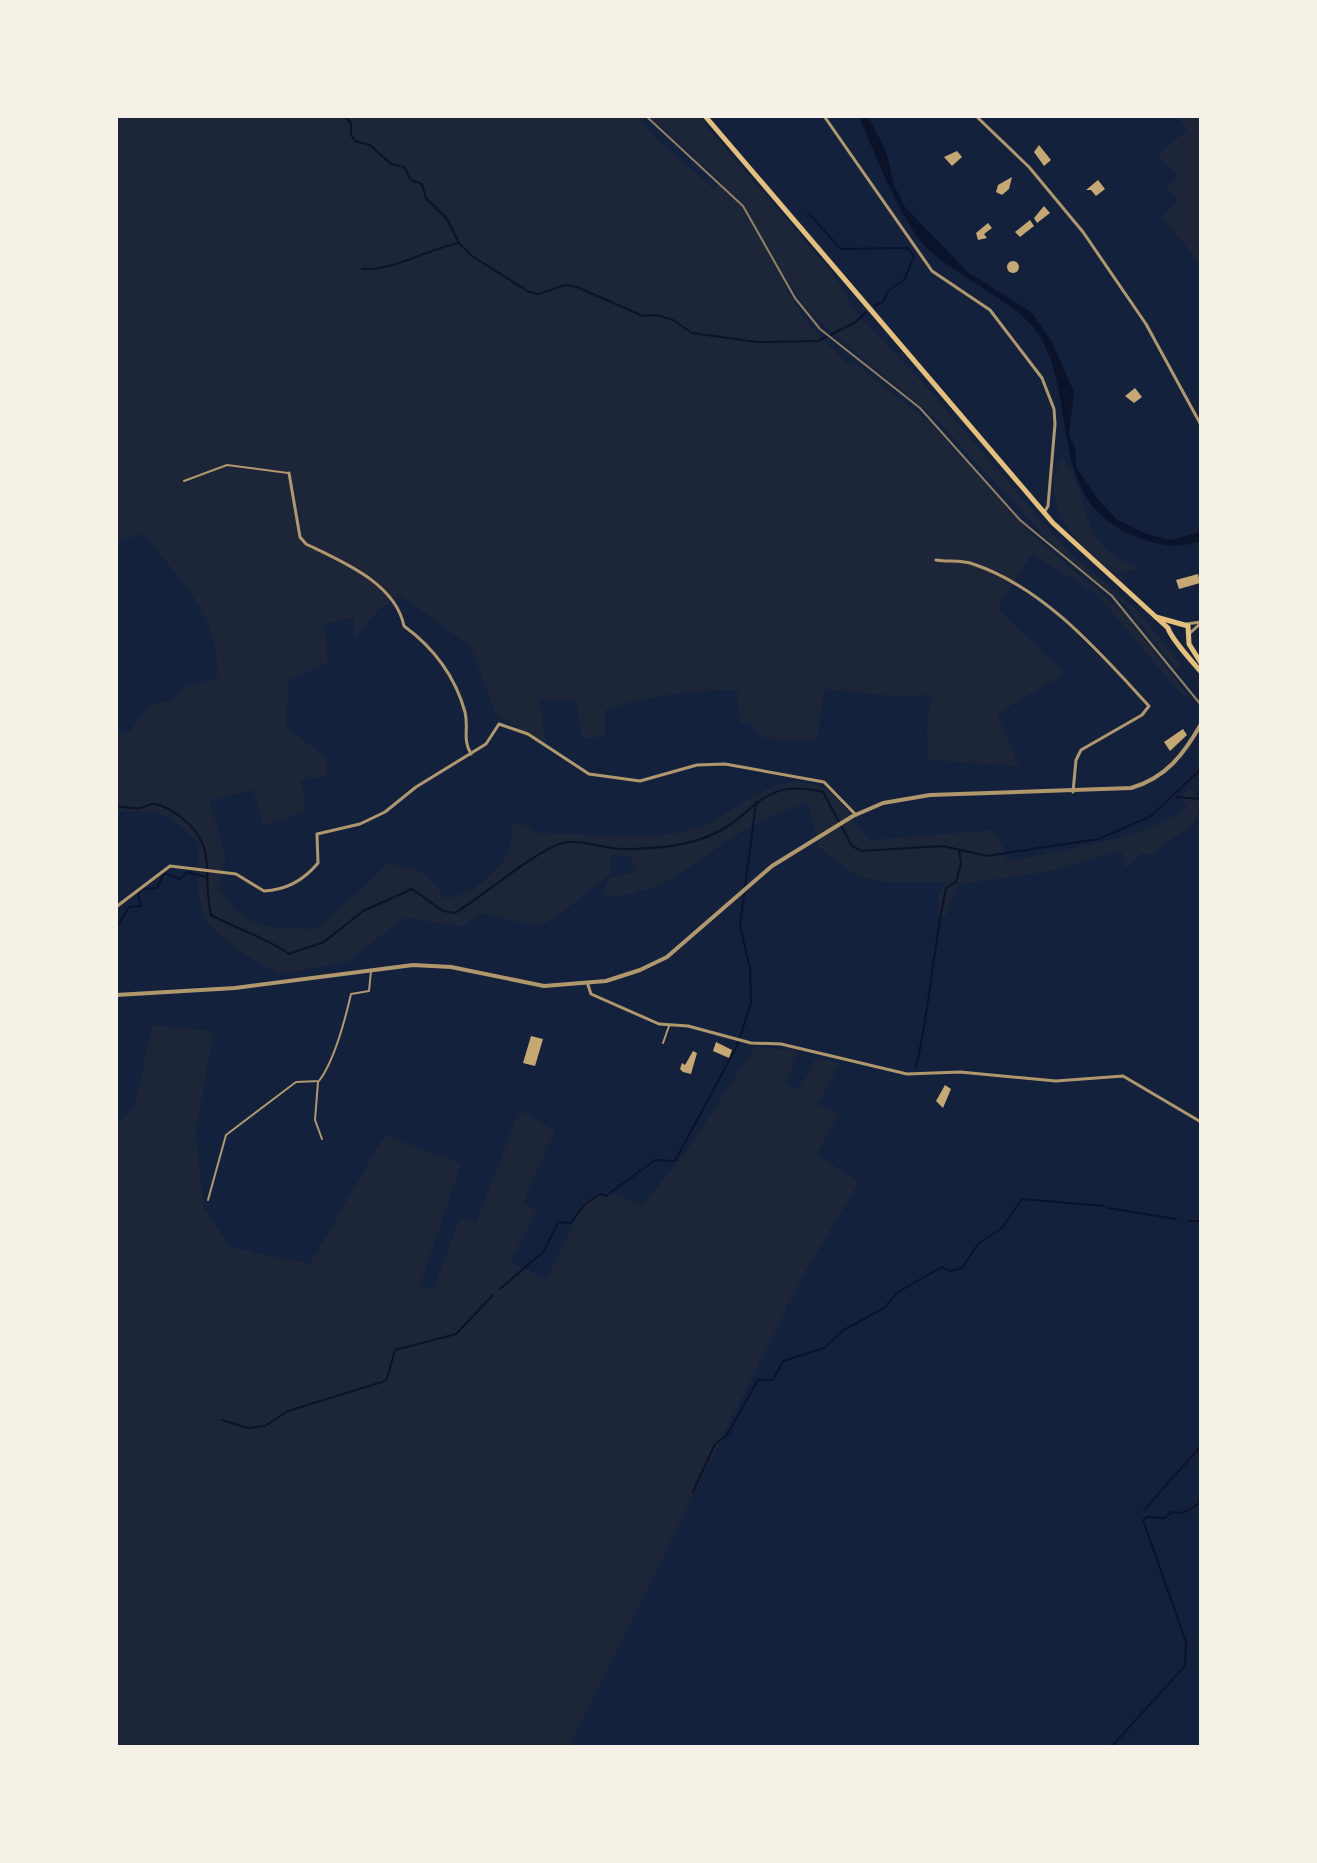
<svg xmlns="http://www.w3.org/2000/svg" width="1317" height="1863" font-family="'Exo 2',sans-serif">
<style>
.green{fill:#1d2539}
.water{fill:#0b132b}
.lines{fill:none;stroke-linecap:round;stroke-linejoin:round}
.stream{stroke:#0b132b;stroke-width:2}
.building{fill:#c6a872}
.service{stroke:#b1986c;stroke-width:2}
.minor{stroke:#b1986c;stroke-width:3}
.tertiary{stroke:#b1986c;stroke-width:4}
.primary{stroke:#e5c07b;stroke-width:5}
.rail{stroke:#918062;stroke-width:2}
</style>
<rect width="100%" height="100%" fill="#14213d"/>
<g class="green">
<path d="M116,116H638L655,138L714,189L721,181L649,116H698L833,274L857,314L925,385L1070,554L1135,608L1182,664L1177,670L1126,606L1054,546L936,419L807,311L791,286L785,287L806,321L847,364L853,362L929,422L1033,536L1124,613L1195,705L1179,692L1099,596L1032,554L997,608L1065,673L997,714L1019,766L928,760L927,715L933,695L892,696L824,689L817,740L761,739L751,723H741L737,690C693,690 647,696 605,710V736L582,739L577,700L539,699L546,743L496,715L471,647L402,596L379,609L354,639L353,617L324,624L328,663L289,680L286,728L326,757L327,776L301,780L306,811L263,826L253,790L210,800L225,858L219,889C251,932 268,928 317,929L387,864C414,866 431,874 444,898C468,898 500,872 509,850C512,842 512,833 512,824L528,825L536,833C579,833 663,842 700,827C740,811 774,767 822,787C844,796 852,826 871,840L994,830L1004,849L1005,862C1050,852 1156,837 1187,807L1179,798L1189,788L1201,799C1201,834 1169,832 1153,855L1143,853L1124,869L1122,851L1044,872L959,884L945,917H938L939,895L945,882H883L857,876L819,847L808,802C783,811 757,821 735,836C688,866 663,895 603,897L608,879L636,872L630,856L611,855V873L559,915L538,927L483,913L460,927L405,917L347,962L279,974L236,949L205,921L198,890L199,844C170,811 158,810 116,812V733L130,731L150,704L172,701L185,686L217,678C220,613 180,582 144,534L116,542Z"/>
<polygon points="1178,116 1201,116 1201,258 1197,259 1161,217 1178,200 1166,187 1177,176 1158,155 1187,130"/>
<path d="M1062,456C1094,500 1075,549 1141,568L1118,573L1124,579L1122,581C1091,553 1051,526 1054,480C1054,472 1060,464 1062,456Z"/>
<polygon points="152,1025 214,1031 195,1132 204,1208 230,1247 310,1264 385,1135 461,1164 420,1285 433,1290 460,1218 476,1223 519,1111 555,1130 523,1203 537,1210 510,1262 547,1279 583,1202 608,1192 643,1205 688,1149 755,1047 799,1051 785,1084 799,1090 816,1058 840,1063 818,1104 839,1113 817,1155 859,1182 799,1282 569,1747 116,1747 116,1127 135,1106"/>
</g>
<path class="water" d="M859,116H868L886,151L894,185L905,207L969,273L1031,312L1052,342L1074,392L1069,434L1075,448L1076,467L1097,498L1116,519L1144,533L1170,540L1201,532V541C1176,549 1162,546 1137,537C1045,503 1080,403 1039,335C1021,305 958,277 929,250C903,226 873,150 859,116Z"/>
<g class="lines">
<g class="stream">
<polyline points="344,116 351,123 351,135 355,141 370,145 391,164 404,167 411,180 422,184 426,198 447,219 459,243 472,256 529,292 539,294 565,285 577,287 643,316 656,315 673,320 692,333 757,342 818,341 856,322 866,312"/>
<polyline points="808,213 841,249 908,248 914,256"/>
<path d="M362,269C394,271 427,249 459,243"/>
<polyline points="874,306 883,302 889,290 904,280 914,257"/>
<polyline points="1177,797 1201,799"/>
<path d="M116,806C124,807 134,809 141,808C145,807 149,804 153,804C163,804 174,812 181,817C220,849 201,873 211,915C237,929 265,937 289,954L324,942L363,911L412,889L443,911L455,913C482,897 536,850 563,843C581,839 606,849 624,849C650,849 685,846 709,836C755,818 759,776 823,792L852,846L862,851L943,846L987,856L1099,839L1151,816L1201,769"/>
<polyline points="116,928 129,907 141,906 138,894 142,889 157,888 164,873 180,879 187,872 206,877"/>
<path d="M916,1067C930,1008 933,948 946,888L956,882L961,863L959,850"/>
<polyline points="1108,1208 1176,1219"/>
<polyline points="1188,1221 1201,1221"/>
<polyline points="500,1289 544,1251 558,1222 571,1223 584,1205 600,1194 606,1196 655,1160 675,1161 738,1044 751,1002 750,968 740,926 756,802"/>
<polyline points="222,1420 248,1428 265,1426 288,1411 382,1382 387,1379 395,1350 456,1334 493,1295"/>
<polyline points="693,1492 715,1444 727,1435 758,1380 773,1380 783,1361 824,1348 842,1331 884,1308 898,1292 942,1267 950,1271 962,1268 978,1244 1002,1228 1022,1199 1104,1206"/>
<polyline points="1144,1510 1201,1446"/>
<polyline points="1111,1747 1185,1666 1186,1642 1143,1520 1147,1517 1165,1518 1171,1512 1183,1513 1201,1502"/>
</g>
</g>
<g class="building">
<polygon points="1039,145 1051,160 1044,166 1034,152"/>
<polygon points="957,151 962,157 952,166 944,157"/>
<polygon points="1012,177 1009,189 1002,195 996,192 998,185"/>
<polygon points="1098,180 1105,189 1096,196 1091,190 1086,190"/>
<polygon points="1044,206 1050,213 1037,223 1034,218"/>
<polygon points="1030,220 1034,226 1020,237 1015,232"/>
<polygon points="988,223 992,228 984,234 987,238 978,240 976,233"/>
<circle cx="1013" cy="267" r="6"/>
<polygon points="1135,388 1142,397 1134,403 1125,396"/>
<polygon points="1198,574 1200,583 1179,589 1176,580"/>
<polygon points="1183,729 1187,735 1170,751 1164,742"/>
<polygon points="531,1036 543,1039 535,1066 523,1063"/>
<polygon points="716,1042 732,1050 729,1058 713,1051"/>
<polygon points="693,1051 697,1053 691,1074 683,1072 680,1069 682,1063 685,1065"/>
<polygon points="945,1085 951,1089 943,1108 936,1101"/>
</g>
<g class="lines">
<g class="service">
<polyline points="184,481 227,465 288,473"/>
<polyline points="663,1043 669,1026"/>
<polyline points="318,1082 315,1120 322,1139"/>
<path d="M208,1200L226,1135L296,1082L319,1081C335,1060 345,1020 351,994L369,991L371,971"/>
</g>
<g class="minor">
<polyline points="824,116 932,271 990,310 1042,378 1054,409 1055,424 1048,506 1044,513"/>
<polyline points="976,116 1029,167 1083,232 1146,324 1201,425"/>
<path d="M289,473L300,537L306,544C343,562 395,583 404,626C434,648 455,676 465,712C469,728 462,739 471,754"/>
<path d="M936,560C948,562 962,560 973,564C1045,588 1100,653 1149,706L1142,715L1081,750L1076,760L1073,792"/>
<polyline points="1186,624 1201,622"/>
<polyline points="1190,633 1201,623"/>
<path d="M116,907L170,866L236,874L264,891C286,890 304,880 318,863L317,834L360,824L385,812L416,787L486,744L499,724L528,734L589,774L640,781L697,765L725,764L824,782L856,815"/>
<polyline points="588,985 591,994 659,1024 688,1026 751,1043 781,1044 907,1074 960,1072 1056,1081 1123,1076 1201,1122"/>
</g>
<path class="tertiary" d="M116,995L235,988L413,965L451,967L544,986L606,981L640,970L667,957L772,866L853,816L883,803L930,795L1131,788C1166,778 1184,754 1201,724"/>
<g class="primary">
<path d="M705,116L1053,523L1168,628C1171,639 1192,661 1201,672"/>
<polyline points="1156,617 1188,626 1189,644 1201,663"/>
</g>
<polyline class="rail" points="646,116 743,206 795,298 820,329 920,408 1020,520 1112,596 1201,705"/>
</g>
<rect width="1317" height="1863" fill="none" stroke="#f6f1e7" stroke-width="236"/>
</svg>
